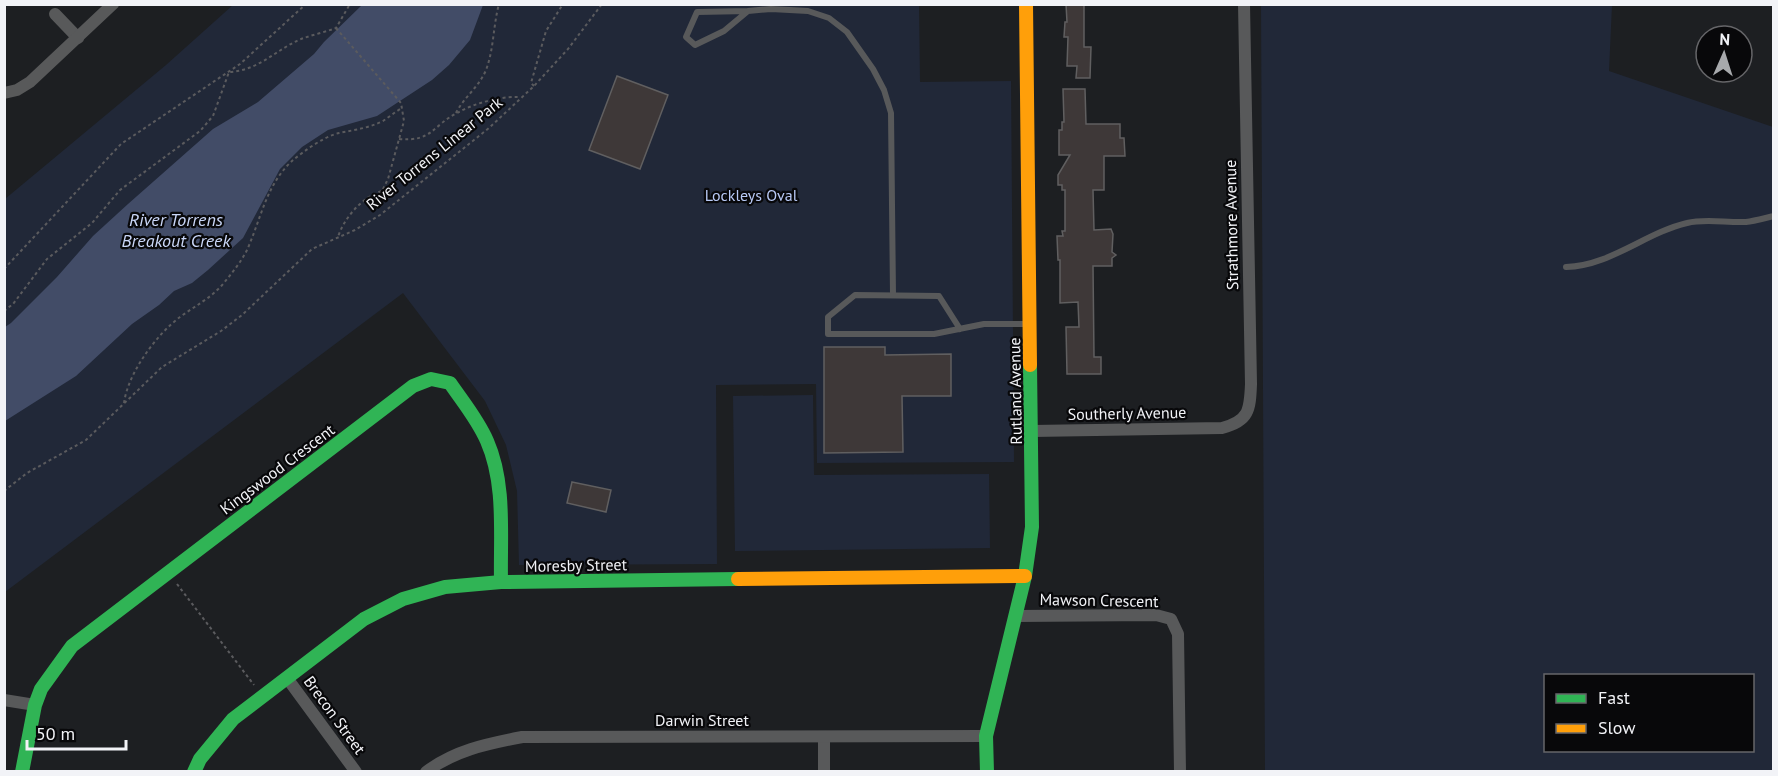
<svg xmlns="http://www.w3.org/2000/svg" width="1778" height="776" font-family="'PT Sans',sans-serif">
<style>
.green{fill:#212838;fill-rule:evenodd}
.water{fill:#424c67}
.building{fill:#3e3838;stroke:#605f60;stroke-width:1.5}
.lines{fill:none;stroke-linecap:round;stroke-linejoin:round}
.path{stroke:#5b5b5e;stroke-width:2;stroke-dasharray:3 3;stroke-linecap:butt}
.lane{stroke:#58595a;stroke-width:6}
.street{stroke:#58595a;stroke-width:12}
.fast{stroke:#30b455;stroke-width:14}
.slow{stroke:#ff9f0a;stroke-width:14}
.labels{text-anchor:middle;stroke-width:4.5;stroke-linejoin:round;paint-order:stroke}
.street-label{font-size:16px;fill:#f2f3f7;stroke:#08080a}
.park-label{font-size:16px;fill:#b8c9f5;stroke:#08080a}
.water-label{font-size:18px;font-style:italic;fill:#cad7f8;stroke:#08080a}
</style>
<rect width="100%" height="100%" fill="#1d1f22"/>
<g class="green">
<polygon points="233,5 919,5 920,82 1011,81 1014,462 817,463 816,384 716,385 717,564 519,565 517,491 506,445 485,401 403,293 5,592 5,199 166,65"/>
<path d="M1261,5H1612L1609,71L1773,127V771H1265ZM1546,676H1752V750H1546Z"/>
<polygon points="813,395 814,475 989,474 990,548 735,551 733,396"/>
</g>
<polygon class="water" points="362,5 483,5 470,40 449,65 432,80 377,116 328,130 302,147 280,169 243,238 208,270 192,283 174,291 159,305 132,324 76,376 5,421 5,327 11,323 57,277 93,236 128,204 213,129 258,102 314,54 324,42"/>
<g class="building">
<polygon points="1066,4 1084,4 1084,47 1091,47 1090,78 1076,78 1077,66 1067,66 1068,37 1064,37 1065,22 1067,22"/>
<polygon points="617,76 668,95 640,169 589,150"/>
<polygon points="1063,89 1085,89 1086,124 1120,124 1120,138 1124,138 1125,156 1104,156 1104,190 1093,190 1094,230 1111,229 1113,234 1112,252 1116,255 1112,258 1112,266 1093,266 1094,357 1101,357 1101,374 1067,374 1066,327 1079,327 1078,302 1060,303 1060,260 1058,260 1057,236 1063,236 1062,231 1065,231 1065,190 1062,190 1062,185 1058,185 1058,175 1070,155 1059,155 1059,130 1062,130 1062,122 1064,122"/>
<polygon points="824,347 885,347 885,355 951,354 951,396 902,396 903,452 824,453"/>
<polygon points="572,482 611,490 606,512 567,503"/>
</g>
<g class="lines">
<g class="path">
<path d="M336,28L401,103L404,121L388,179L382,191C362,197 344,218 338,237"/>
<polyline points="534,86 531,83 546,31 563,4"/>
<path d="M456,113C464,97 479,87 486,70C494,49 493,26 499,4"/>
<path d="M399,139C432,142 432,126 457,113C475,103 500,96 520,97"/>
<polyline points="4,269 121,144 240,64 306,4"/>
<path d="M4,311L13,304L47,259L92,223L120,190L200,131L213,116L229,72C258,71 277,49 301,39C312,35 325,32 336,28L350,4"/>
<path d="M124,403C128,373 156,335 180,317C195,306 211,298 223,284C232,273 241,262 247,250C261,219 266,185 292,161C304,151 323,137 339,133C354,130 369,128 383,121C389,117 395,112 402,108"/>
<polyline points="4,491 27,473 86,440 162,367 221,331 242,315 312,249 355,230 380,215 489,128 534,86 568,49 602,4"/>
<polyline points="177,584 254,685"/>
</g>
<g class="lane">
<polyline points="748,11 697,12 686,37 695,45 724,31 748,11 771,9 808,11 829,18 847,32 873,69 884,90 891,113 893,295"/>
<path d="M1566,267C1610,266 1645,233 1687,223C1706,218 1726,223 1746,222C1755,221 1765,218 1774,216"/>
<polyline points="960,329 939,296 855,295 828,317 828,334 934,334 984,324 1026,324"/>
</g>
<g class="street">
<polyline points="55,14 78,38"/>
<polyline points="4,93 17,90 30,82 113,4"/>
<path d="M1032,431L1222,428C1249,421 1250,410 1251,384L1244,4"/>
<polyline points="1016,616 1156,615 1171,619 1178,634 1180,772"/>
<polyline points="287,678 356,772"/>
<polyline points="4,700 35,705"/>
<polyline points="824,737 824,772"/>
<path d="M426,772C455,750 487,744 522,737L986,736"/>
</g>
<g class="fast">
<path d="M22,772L35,705L41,689L72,646L413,386L431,379L450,383C463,402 478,420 487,441C506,484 500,536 501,582"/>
<polyline points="194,772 200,759 233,719 364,619 403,599 445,587 501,582 738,579"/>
<polyline points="987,772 986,736 1025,576 1032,527 1030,365"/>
</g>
<g class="slow">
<polyline points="1026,4 1030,365"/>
<polyline points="738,579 1025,576"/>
</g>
</g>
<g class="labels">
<g class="street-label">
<text transform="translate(434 153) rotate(-39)" y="6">River Torrens Linear Park</text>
<text transform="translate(1231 225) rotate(-91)" y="6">Strathmore Avenue</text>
<text transform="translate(1015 391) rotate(-91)" y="6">Rutland Avenue</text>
<text transform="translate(1127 413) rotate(-1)" y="6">Southerly Avenue</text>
<text transform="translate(277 469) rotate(-37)" y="6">Kingswood Crescent</text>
<text transform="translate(576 565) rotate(-1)" y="6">Moresby Street</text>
<text transform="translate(1099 600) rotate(1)" y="6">Mawson Crescent</text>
<text transform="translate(335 715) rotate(54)" y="6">Brecon Street</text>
<text x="702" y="726">Darwin Street</text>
</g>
<g class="park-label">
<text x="751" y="201">Lockleys Oval</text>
</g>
<g class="water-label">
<text x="176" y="226">River Torrens<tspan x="176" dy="21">Breakout Creek</tspan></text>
</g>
</g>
<rect width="1778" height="776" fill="none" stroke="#f2f3f7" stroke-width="12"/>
<rect x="1544" y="674" width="210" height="78" fill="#08080a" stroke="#666669" stroke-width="1.5"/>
<rect x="1556" y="694" width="30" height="9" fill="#30b455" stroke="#666669" stroke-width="1.5"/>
<text x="1598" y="704" font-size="18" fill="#f2f3f7">Fast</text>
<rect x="1556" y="724" width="30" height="9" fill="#ff9f0a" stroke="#666669" stroke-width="1.5"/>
<text x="1598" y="734" font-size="18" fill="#f2f3f7">Slow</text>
<g transform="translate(1724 54) rotate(3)"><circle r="28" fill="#08080a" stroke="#666669" stroke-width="1.5"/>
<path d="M0-4.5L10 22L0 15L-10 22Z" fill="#a7a9ac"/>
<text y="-9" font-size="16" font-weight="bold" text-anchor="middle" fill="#f2f3f7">N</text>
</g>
<path d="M27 740v9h99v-9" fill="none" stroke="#f2f3f7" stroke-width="3"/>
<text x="36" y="740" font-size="18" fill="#f2f3f7" stroke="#08080a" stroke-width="4.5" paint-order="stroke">50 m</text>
</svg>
